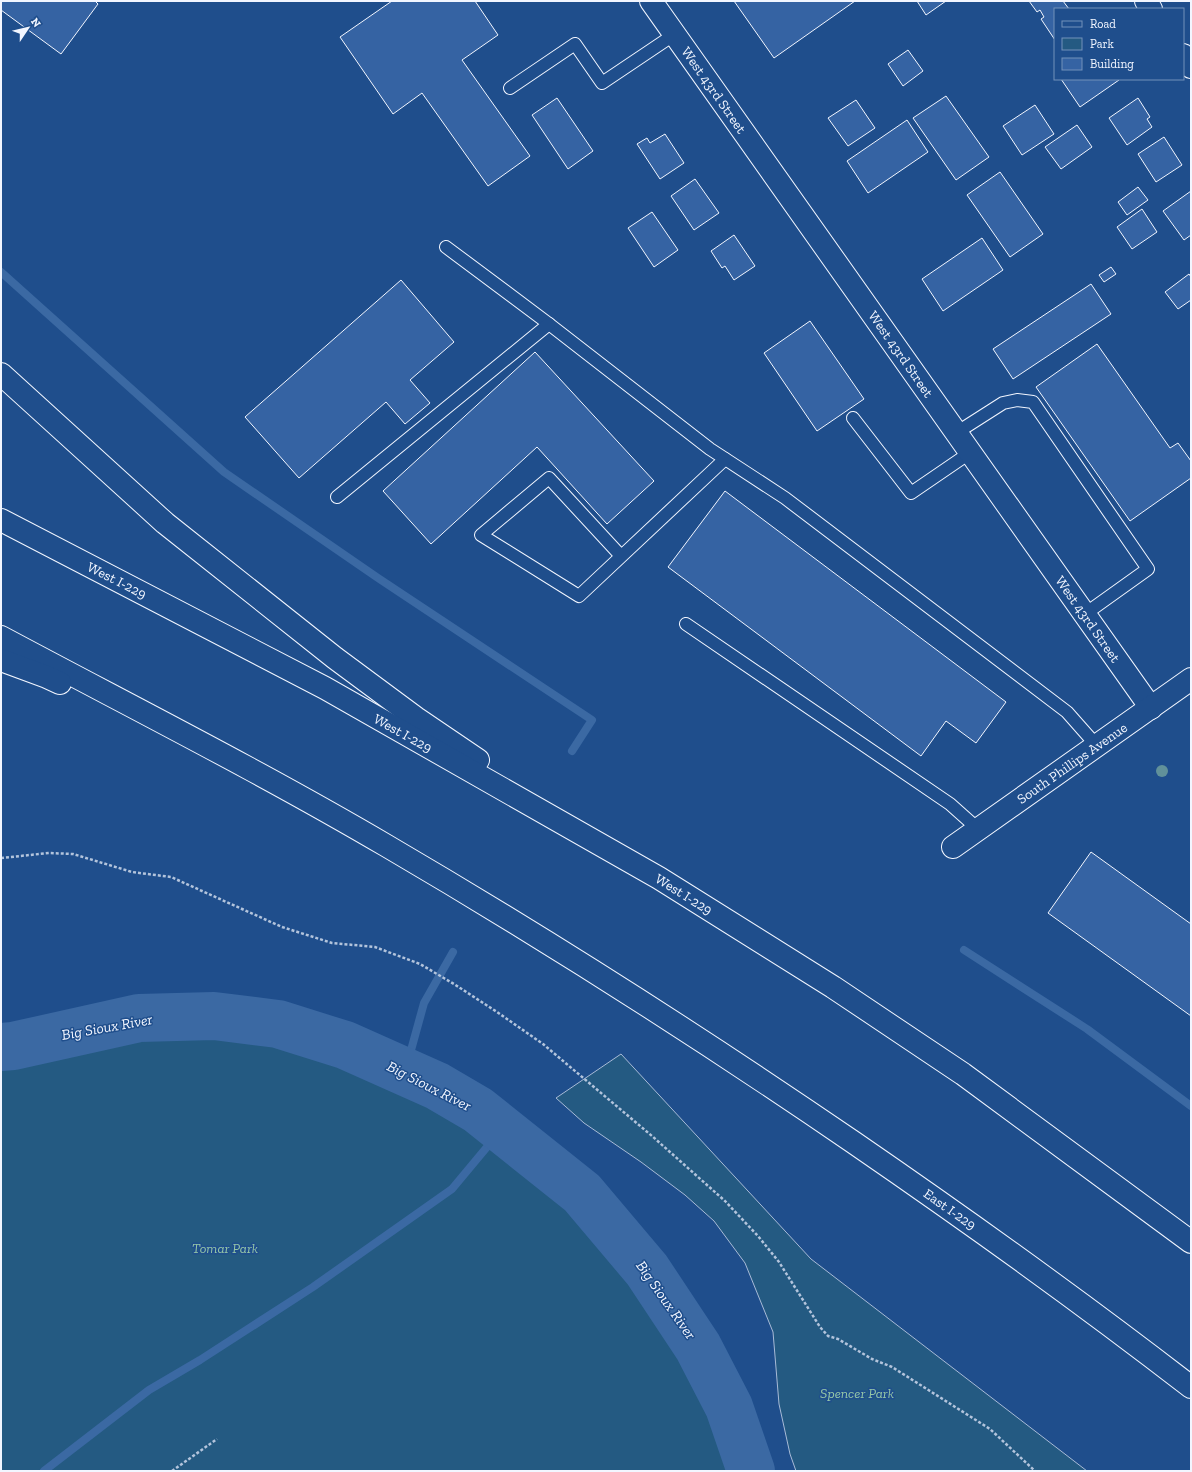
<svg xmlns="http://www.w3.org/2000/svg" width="1192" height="1472" font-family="'Zilla Slab',serif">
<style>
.green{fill:#245a82;stroke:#a8bbd7}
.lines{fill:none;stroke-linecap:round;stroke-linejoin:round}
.stream{stroke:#3b69a3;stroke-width:8}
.river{stroke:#3b69a3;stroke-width:48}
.building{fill:#3563a3;stroke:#f2f6ff}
.lane-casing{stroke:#f2f6ff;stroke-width:14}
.street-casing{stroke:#f2f6ff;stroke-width:24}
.highway-casing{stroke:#f2f6ff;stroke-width:24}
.path{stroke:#b3c4dc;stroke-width:2.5;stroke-dasharray:3 2;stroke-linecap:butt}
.lane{stroke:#1f4e8c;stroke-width:12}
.street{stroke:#1f4e8c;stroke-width:22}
.highway{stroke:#1f4e8c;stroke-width:22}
.tree{fill:#61919a}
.labels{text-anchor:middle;stroke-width:3;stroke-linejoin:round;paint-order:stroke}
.street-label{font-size:14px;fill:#f2f6ff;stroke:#1f4e8c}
.park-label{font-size:14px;font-style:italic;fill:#97c8a6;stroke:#1f4e8c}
.water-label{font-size:15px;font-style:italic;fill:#f2f6ff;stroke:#1f4e8c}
</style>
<rect width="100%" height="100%" fill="#1f4e8c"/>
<g class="green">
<polygon points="214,1016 345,1045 437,1086 526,1149 672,1308 749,1471 1,1471 1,1047 13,1046 81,1031"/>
<polygon points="621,1054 811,1259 1087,1471 796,1471 790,1454 779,1404 773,1332 745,1263 714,1221 685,1195 641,1162 584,1123 556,1098"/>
</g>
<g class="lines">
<g class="stream">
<polyline points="1,272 224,472 378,578 592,720 572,751"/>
<polyline points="964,950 1087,1029 1191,1106"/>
<polyline points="405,1072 424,1003 453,952"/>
<polyline points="44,1471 149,1390 200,1360 313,1287 452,1189 502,1129"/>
</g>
<polyline class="river" points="1,1047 13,1046 139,1018 214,1016 278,1024 345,1045 437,1086 478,1110 582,1193 647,1270 698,1347 729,1407 751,1471"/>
</g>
<g class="building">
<polygon points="1,1 95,1 98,4 61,54 1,10"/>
<polygon points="392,1 475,1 498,35 462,60 530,156 488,186 422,93 393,114 340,37"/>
<polygon points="734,1 855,1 774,58"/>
<polygon points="917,1 946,1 926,15"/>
<polygon points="1029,1 1063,1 1069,9 1055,9 1055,40 1041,19 1044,17 1040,10 1037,12"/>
<polygon points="908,50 923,71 903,86 888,64"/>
<polygon points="1061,79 1118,79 1119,80 1080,107"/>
<polygon points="946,96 989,157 956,180 913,118"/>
<polygon points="557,98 593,151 568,169 532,115"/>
<polygon points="1138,98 1150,117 1147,119 1152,127 1127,145 1109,118"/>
<polygon points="856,100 875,128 848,146 828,118"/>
<polygon points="1035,105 1054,134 1022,155 1003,126"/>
<polygon points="907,120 928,152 868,193 847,161"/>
<polygon points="1077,125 1092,147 1061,169 1045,147"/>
<polygon points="665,134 684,163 660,179 637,144 647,138 650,143"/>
<polygon points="1164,137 1182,165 1156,182 1138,154"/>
<polygon points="1000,172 1043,234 1010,257 967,195"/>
<polygon points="695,179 719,213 694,230 671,196"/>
<polygon points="1138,187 1148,200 1127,215 1118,202"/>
<polygon points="1191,191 1191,235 1184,240 1163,211"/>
<polygon points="1142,209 1157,232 1132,249 1117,227"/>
<polygon points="652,212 678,250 654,267 628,228"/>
<polygon points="734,235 755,266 734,280 725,266 722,268 711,251"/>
<polygon points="982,238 1003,270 943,311 922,279"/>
<polygon points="1111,267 1116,274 1104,282 1099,275"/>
<polygon points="1189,274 1191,277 1191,300 1178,309 1165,292"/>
<polygon points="401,280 454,342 410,380 430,403 405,424 386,402 299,478 245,417"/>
<polygon points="1091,284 1111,314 1013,379 993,349"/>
<polygon points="810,321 864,399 817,431 764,353"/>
<polygon points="1097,344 1170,448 1178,443 1191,461 1191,478 1130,521 1036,387"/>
<polygon points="535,352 654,481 607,524 537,447 431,544 383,491"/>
<polygon points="725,491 1006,702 976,743 946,721 921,756 668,567"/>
<polygon points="1091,852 1191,924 1191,1016 1048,913"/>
</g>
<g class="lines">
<defs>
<g id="lane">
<polyline points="510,88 575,44 602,83 675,34"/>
<polyline points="446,247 549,324 710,449 785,498 1067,712 1097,746"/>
<polyline points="853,418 911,493 971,452"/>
<polyline points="956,433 1003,403 1017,400 1033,402 1148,569 1085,614"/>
<polyline points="337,497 549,324"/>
<polyline points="621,556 549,478 481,535 579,596 725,459"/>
<polyline points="686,624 950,804 978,829"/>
</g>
<g id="street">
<polyline points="651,1 1151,708"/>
<polyline points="1146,1 1151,9"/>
<polyline points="1183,55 1191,67"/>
<polyline points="953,847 1191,679"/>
</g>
<g id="highway">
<polyline points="1,374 165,523 335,658 416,718 478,760"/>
<polyline points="1,520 325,688 659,878 833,987 963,1074 1191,1242"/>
<path d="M1,637C130,706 261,772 387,846C546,939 701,1038 853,1142C968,1221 1081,1302 1191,1387"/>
<polyline points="1,660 47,677 60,683"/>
</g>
</defs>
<use href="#lane" class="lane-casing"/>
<use href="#street" class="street-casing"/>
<use href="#highway" class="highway-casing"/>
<g class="path">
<polyline points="1,858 49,853 73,854 132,872 171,877 282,927 332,943 375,947 420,964 454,984 497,1012 543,1044 652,1136 725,1201 758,1236 779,1262 820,1327 828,1336 838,1339 872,1359 892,1367 990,1429 1035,1471"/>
<polyline points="172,1471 217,1439"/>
</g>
<use href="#lane" class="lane"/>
<use href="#street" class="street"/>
<use href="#highway" class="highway"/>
</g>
<circle class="tree" cx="1162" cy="771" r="6"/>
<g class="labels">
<g class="street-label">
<text transform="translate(714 90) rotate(55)" y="5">West 43rd Street</text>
<text transform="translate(901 354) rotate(55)" y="5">West 43rd Street</text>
<text transform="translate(117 580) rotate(27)" y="5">West I-229</text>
<text transform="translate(1088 619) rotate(55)" y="5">West 43rd Street</text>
<text transform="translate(403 733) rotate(29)" y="5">West I-229</text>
<text transform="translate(1072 763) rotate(-35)" y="5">South Phillips Avenue</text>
<text transform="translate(684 894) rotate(32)" y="5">West I-229</text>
<text transform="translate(950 1209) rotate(35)" y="5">East I-229</text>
</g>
<g class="park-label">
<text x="225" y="1253">Tomar Park</text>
<text x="857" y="1398">Spencer Park</text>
</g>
<g class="water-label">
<text transform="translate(107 1027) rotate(-10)" y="5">Big Sioux River</text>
<text transform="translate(429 1086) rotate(27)" y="5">Big Sioux River</text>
<text transform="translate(666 1300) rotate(55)" y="5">Big Sioux River</text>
</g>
</g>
<rect width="1192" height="1472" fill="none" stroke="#f2f6ff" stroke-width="4"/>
<rect x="1054" y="8" width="130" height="72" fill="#1f4e8c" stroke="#7391ba"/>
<rect x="1062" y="21" width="20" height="6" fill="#1f4e8c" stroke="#7391ba"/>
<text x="1090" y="28" font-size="12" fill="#f2f6ff">Road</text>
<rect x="1062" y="38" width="20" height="12" fill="#245a82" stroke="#7391ba"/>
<text x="1090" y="48" font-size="12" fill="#f2f6ff">Park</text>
<rect x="1062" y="58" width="20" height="12" fill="#3563a3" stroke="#7391ba"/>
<text x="1090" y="68" font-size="12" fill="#f2f6ff">Building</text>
<g transform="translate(28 28) rotate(55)" stroke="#1f4e8c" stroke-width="3" paint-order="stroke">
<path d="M0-3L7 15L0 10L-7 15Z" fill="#f2f6ff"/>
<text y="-6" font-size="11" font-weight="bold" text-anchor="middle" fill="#f2f6ff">N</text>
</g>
</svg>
